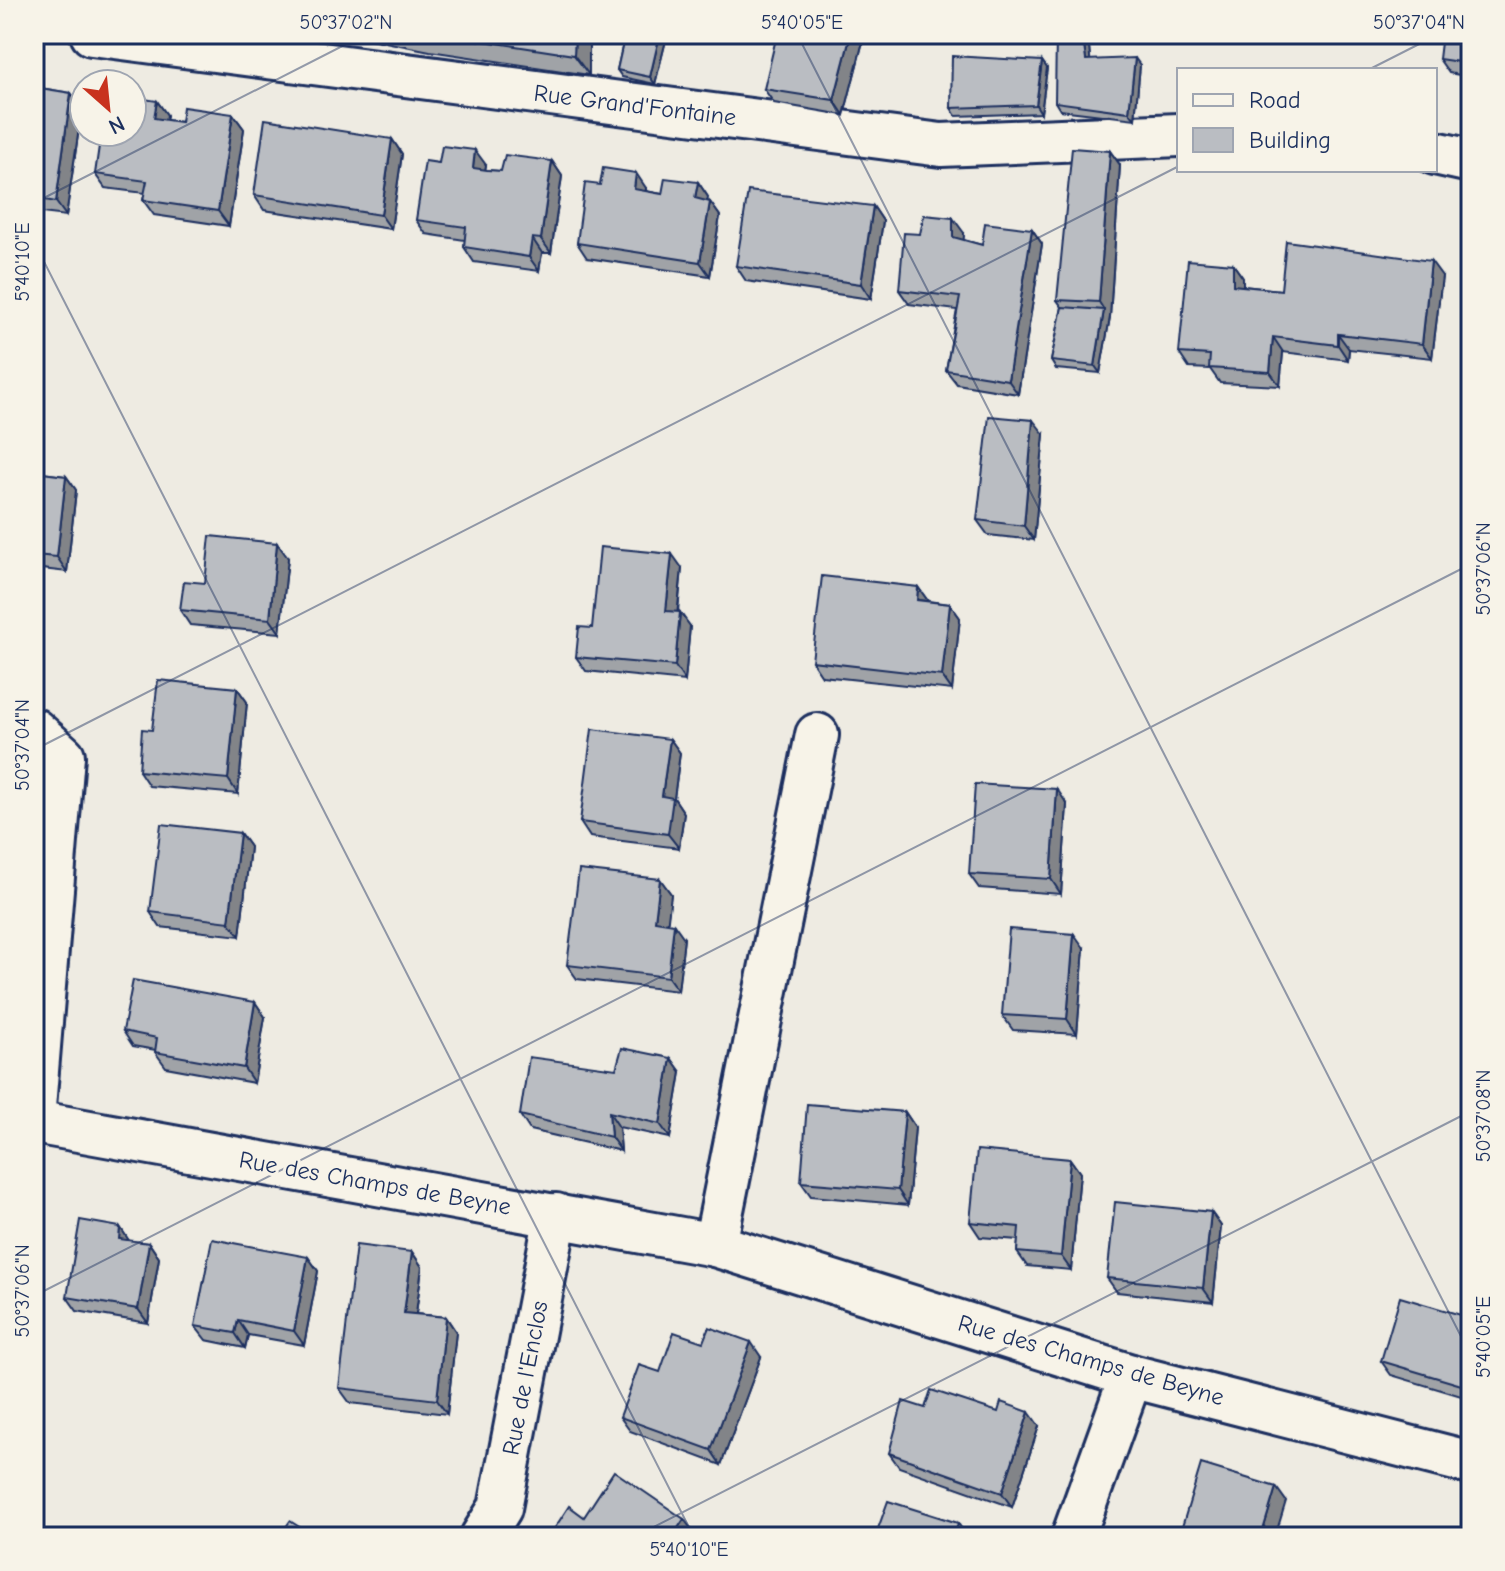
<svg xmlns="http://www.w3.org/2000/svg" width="1505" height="1571" font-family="'Comic Neue',sans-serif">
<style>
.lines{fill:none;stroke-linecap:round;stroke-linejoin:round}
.street-casing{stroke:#1b2f5e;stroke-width:48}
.street{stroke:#f7f3e8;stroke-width:42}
.wall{fill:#a0a3a7;stroke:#1b2f5e;stroke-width:2}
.shaded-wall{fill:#828488;stroke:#1b2f5e;stroke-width:2}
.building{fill:#babdc2;stroke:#1b2f5e;stroke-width:2}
.ticks{fill:none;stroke:#1b2f5e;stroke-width:2;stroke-opacity:0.45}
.labels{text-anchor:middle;stroke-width:6;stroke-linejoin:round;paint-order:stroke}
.street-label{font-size:24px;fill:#1b2f5e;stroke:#f7f3e8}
.neatline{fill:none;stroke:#1b2f5e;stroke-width:3}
.ticks-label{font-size:20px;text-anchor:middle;fill:#1b2f5e}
</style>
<rect width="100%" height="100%" fill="#eeebe2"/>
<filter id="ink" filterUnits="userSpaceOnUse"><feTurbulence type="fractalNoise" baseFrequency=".0125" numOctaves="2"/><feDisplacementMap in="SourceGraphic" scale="16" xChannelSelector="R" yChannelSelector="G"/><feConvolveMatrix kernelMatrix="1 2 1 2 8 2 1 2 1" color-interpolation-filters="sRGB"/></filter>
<g filter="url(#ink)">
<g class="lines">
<defs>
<g id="street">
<polyline points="92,34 941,145 1179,135"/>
<polyline points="1435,153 1471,161"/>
<polyline points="34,730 63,756 34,1107"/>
<polyline points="34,1122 715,1245 1131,1376 1471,1463"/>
<polyline points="715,1245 817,735"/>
<polyline points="482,1537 500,1508 556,1215"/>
<polyline points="1073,1537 1131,1376"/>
</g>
</defs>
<use href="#street" class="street-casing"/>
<use href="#street" class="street"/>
</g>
<g class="wall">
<polygon points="345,34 589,34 589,75 430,51"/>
<polygon points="625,34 666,34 667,36 655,84 622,77 617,70"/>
<polygon points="1471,34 1471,77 1449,73 1439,59"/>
<polygon points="1083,39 1089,46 1090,60 1140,65 1135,119 1060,110 1055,102"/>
<polygon points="862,45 844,115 774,103 764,89"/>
<polygon points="1042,61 1047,68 1041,113 956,116 951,108"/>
<polygon points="34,87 71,93 82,108 66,216 34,212"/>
<polygon points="157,101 167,115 166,120 181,122 233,114 244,129 229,226 154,215 143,200 145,193 105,188 95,174"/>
<polygon points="392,139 402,154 391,229 264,210 254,195"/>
<polygon points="1110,151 1120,165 1110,317 1100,373 1056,369 1051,361 1062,307 1057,300"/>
<polygon points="552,161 562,176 551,253 542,253 539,271 474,262 464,247 465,240 426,234 416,220 439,163 486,165 485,170 501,171"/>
<polygon points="698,182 708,197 707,201 710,202 720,216 710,276 587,258 577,243 600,185 646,188 646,191 662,194"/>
<polygon points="873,206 883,221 871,299 746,281 736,266"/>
<polygon points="1032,229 1042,244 1018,394 957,384 946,370 957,310 909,304 899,290 920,234 964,233 963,240 982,245"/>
<polygon points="1233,264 1243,278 1243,286 1281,290 1442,276 1432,358 1349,349 1348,360 1283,352 1280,386 1220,383 1210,369 1189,368 1179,353"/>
<polygon points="1044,434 1034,540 988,535 977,520"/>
<polygon points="34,472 66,476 76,490 67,572 34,568"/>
<polygon points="288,558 280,633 190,625 180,610 205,583"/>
<polygon points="682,568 678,612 690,626 685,681 586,671 576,657 592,628"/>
<polygon points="918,587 928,601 950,604 960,618 952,690 822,676 812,661"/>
<polygon points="237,688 247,702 238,794 149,786 139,771"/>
<polygon points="670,739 680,753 674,798 684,813 679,848 590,837 580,822"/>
<polygon points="1067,804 1061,894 979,888 969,874"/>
<polygon points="240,833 250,847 240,936 160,927 150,912"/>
<polygon points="660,879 671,894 667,923 684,938 678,991 577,979 567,965"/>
<polygon points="1084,948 1077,1034 1013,1030 1002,1015"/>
<polygon points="255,1002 265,1017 254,1083 166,1067 155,1052 156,1050 133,1046 123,1031"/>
<polygon points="671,1058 681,1072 670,1138 619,1127 621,1151 530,1130 520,1115 616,1069"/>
<polygon points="905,1112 915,1127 908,1205 811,1196 801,1182"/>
<polygon points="1070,1159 1080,1173 1071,1270 1027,1266 1017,1252 1018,1240 980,1237 970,1222"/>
<polygon points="1211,1212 1221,1226 1213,1302 1117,1292 1107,1278"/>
<polygon points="120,1227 129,1241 149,1243 159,1258 148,1323 77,1311 67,1297"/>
<polygon points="412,1252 422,1267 416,1314 446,1317 456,1332 447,1414 350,1403 339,1388"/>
<polygon points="308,1257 318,1271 304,1345 248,1335 245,1348 206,1340 195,1326"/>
<polygon points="1471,1318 1471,1399 1391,1375 1381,1361"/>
<polygon points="703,1342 761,1357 721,1465 630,1431 620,1417 660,1372"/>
<polygon points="925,1408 1039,1426 1012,1507 899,1467 889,1453"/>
</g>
<g class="shaded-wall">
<polygon points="575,34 589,34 589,75 574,55"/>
<polygon points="660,34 666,34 667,36 655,84 650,77"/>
<polygon points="851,34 854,34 862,45 844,115 834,100"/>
<polygon points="1470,34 1471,34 1471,71 1466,63"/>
<polygon points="1083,39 1089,46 1091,68 1086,60"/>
<polygon points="1135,58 1140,65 1135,119 1129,112"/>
<polygon points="1042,61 1047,68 1041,113 1036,105"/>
<polygon points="71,93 82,108 66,216 56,202"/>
<polygon points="157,101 167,115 164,133 154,118"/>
<polygon points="233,114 244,129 229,226 218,211"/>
<polygon points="392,139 402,154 391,229 381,215"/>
<polygon points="475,150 486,165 483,182 473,168"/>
<polygon points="1110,151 1120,165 1110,317 1100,373 1095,366 1104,310 1099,302"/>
<polygon points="552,161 562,176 551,253 541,239"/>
<polygon points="636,173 646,188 644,204 634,189"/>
<polygon points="698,182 708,197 705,213 695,198"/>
<polygon points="710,202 720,216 710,276 700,262"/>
<polygon points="873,206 883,221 871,299 861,284"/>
<polygon points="953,218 964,233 963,252 953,237"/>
<polygon points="1032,229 1042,244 1018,394 1008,380"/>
<polygon points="532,238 542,253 539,271 529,257"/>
<polygon points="1431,261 1442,276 1432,358 1422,344"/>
<polygon points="1233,264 1243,278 1243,299 1233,285"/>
<polygon points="1338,334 1349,349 1348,360 1338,345"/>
<polygon points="1273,337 1283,352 1280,386 1270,372"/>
<polygon points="1033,420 1044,434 1034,540 1024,526"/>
<polygon points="66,476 76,490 67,572 57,557"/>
<polygon points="277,543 288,558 280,633 270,619"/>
<polygon points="672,554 682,568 676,625 666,611"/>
<polygon points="918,587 928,601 917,600"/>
<polygon points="950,604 960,618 952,690 942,676"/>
<polygon points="680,612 690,626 685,681 675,666"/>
<polygon points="237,688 247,702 238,794 228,779"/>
<polygon points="670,739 680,753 674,798 684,813 679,848 668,834 662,796"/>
<polygon points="1057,789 1067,804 1061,894 1051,879"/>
<polygon points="240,833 250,847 240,936 229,922"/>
<polygon points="660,879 671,894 666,936 655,921"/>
<polygon points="674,924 684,938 678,991 668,977"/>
<polygon points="1074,934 1084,948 1077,1034 1067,1019"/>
<polygon points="255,1002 265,1017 254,1083 244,1068"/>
<polygon points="671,1058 681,1072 670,1138 660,1124"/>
<polygon points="609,1112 619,1127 621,1151 611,1137"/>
<polygon points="905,1112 915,1127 908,1205 898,1190"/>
<polygon points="1070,1159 1080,1173 1071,1270 1061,1256"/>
<polygon points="1211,1212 1221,1226 1213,1302 1203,1288"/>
<polygon points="120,1227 130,1242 119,1239"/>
<polygon points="149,1243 159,1258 148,1323 138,1309"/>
<polygon points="412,1252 422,1267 414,1328 404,1313"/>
<polygon points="308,1257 318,1271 304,1345 294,1331"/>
<polygon points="446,1317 456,1332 447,1414 437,1400"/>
<polygon points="238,1320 248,1335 245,1348 235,1333"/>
<polygon points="751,1342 761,1357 721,1465 711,1450"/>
<polygon points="1029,1412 1039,1426 1012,1507 1002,1493"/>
<polygon points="1276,1487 1286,1501 1275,1537 1261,1537"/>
<polygon points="684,1519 694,1533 692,1537 672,1537"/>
<polygon points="958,1523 967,1537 954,1537"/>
</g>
<g class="building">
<polygon points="438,34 575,34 574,55"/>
<polygon points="625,34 660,34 650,77 617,70"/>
<polygon points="777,34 851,34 834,100 764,89"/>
<polygon points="1442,34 1470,34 1466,63 1439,59"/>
<polygon points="1056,36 1083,39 1086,60 1135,58 1129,112 1055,102"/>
<polygon points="952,56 1042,61 1036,105 951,108"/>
<polygon points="34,87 71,93 56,202 34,198"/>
<polygon points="132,97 157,101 154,118 167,120 181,122 183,107 233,114 218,211 143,200 147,181 95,174 101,132 132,132"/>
<polygon points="265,119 392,139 381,215 254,195"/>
<polygon points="442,146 475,150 473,168 487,170 501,171 505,155 552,161 541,239 532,238 529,257 464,247 466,227 416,220 425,161 439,163"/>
<polygon points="1072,148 1110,151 1099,302 1057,300"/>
<polygon points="603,168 636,173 634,189 662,194 665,178 698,182 695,198 710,202 700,262 577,243 585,183 600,185"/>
<polygon points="748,191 873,206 861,284 736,266"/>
<polygon points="924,215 953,218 953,237 982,245 985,223 1032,229 1008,380 946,370 960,297 899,290 904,233 920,234"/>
<polygon points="1286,241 1431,261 1422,344 1338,334 1338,345 1273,337 1270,372 1209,368 1210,355 1179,353 1188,260 1233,264 1233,285 1281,290"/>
<polygon points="1062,307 1104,310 1095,366 1051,361"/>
<polygon points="989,416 1033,420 1024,526 977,520"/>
<polygon points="34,472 66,476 57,557 34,555"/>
<polygon points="210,536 277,543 270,619 180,610 184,581 205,583"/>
<polygon points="600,547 672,554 666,611 680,612 675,666 576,657 579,627 592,628"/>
<polygon points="822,576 918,587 917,600 950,604 942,676 812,661"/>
<polygon points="158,680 237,688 228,779 139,771 142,729 152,730"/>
<polygon points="592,729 670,739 662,796 673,798 668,834 580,822"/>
<polygon points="975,784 1057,789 1051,879 969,874"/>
<polygon points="161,824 240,833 229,922 150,912"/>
<polygon points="579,870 660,879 655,921 674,924 668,977 567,965"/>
<polygon points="1009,929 1074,934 1067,1019 1002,1015"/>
<polygon points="133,980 255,1002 244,1068 155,1052 157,1038 123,1031"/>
<polygon points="622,1048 671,1058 660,1124 609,1112 611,1137 520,1115 529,1057 616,1069"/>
<polygon points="807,1104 905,1112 898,1190 801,1182"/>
<polygon points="977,1150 1070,1159 1061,1256 1017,1252 1019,1227 970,1222"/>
<polygon points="1115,1202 1211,1212 1203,1288 1107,1278"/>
<polygon points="80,1220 120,1227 119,1239 149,1243 138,1309 67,1297"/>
<polygon points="212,1239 308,1257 294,1331 238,1320 235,1333 195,1326"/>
<polygon points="356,1245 412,1252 404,1313 446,1317 437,1400 339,1388"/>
<polygon points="1400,1297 1471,1318 1471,1377 1468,1387 1381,1361"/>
<polygon points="709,1327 751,1342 711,1450 620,1417 639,1365 660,1372 674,1332 703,1342"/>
<polygon points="931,1390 998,1412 1001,1402 1029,1412 1002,1493 889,1453 903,1401 925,1408"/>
<polygon points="1201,1464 1276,1487 1261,1537 1179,1537"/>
<polygon points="614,1471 684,1519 672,1537 549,1537 569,1506 584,1517"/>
<polygon points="888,1501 958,1523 954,1537 875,1537"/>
<polygon points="290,1521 315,1537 279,1537"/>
</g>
</g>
<path class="ticks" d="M797,34L1471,1356M1368,70L1439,34M34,203L366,34M34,242L694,1537M34,750L1179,166M34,1296L1471,564M634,1537L1471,1111"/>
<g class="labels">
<g class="street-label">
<text transform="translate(635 105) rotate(7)" y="8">Rue Grand'Fontaine</text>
<text transform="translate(375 1183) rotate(10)" y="8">Rue des Champs de Beyne</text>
<text transform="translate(1091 1360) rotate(16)" y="8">Rue des Champs de Beyne</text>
<text transform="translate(525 1378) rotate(-79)" y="8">Rue de l'Enclos</text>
</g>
</g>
<rect width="1505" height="1571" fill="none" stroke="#f7f3e8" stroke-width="88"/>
<rect x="1177" y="68" width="260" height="104" fill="#f7f3e8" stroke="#9fa5b1" stroke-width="2"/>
<rect x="1193" y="94" width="40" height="12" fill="#f7f3e8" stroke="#9fa5b1" stroke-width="2"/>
<text x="1249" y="108" font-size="24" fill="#1b2f5e">Road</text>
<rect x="1193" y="128" width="40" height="24" fill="#babdc2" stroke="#9fa5b1" stroke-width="2"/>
<text x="1249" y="148" font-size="24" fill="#1b2f5e">Building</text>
<g transform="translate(108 108) rotate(153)"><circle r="38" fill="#f7f3e8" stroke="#9fa5b1" stroke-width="2"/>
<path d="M0-6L14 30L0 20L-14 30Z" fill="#c8321e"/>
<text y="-12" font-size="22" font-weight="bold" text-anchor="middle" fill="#1b2f5e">N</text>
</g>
<rect x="44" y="44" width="1417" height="1483" class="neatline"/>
<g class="ticks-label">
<text x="346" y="29">50°37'02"N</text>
<text x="802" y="29">5°40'05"E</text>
<text x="1419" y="29">50°37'04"N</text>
<text transform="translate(22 262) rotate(-90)" y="7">5°40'10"E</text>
<text transform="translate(1483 569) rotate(-90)" y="7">50°37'06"N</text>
<text transform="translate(22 745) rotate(-90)" y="7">50°37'04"N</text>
<text transform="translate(1483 1116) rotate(-90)" y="7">50°37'08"N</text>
<text transform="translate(22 1291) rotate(-90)" y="7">50°37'06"N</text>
<text transform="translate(1483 1337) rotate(-90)" y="7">5°40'05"E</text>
<text x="689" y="1556">5°40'10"E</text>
</g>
</svg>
